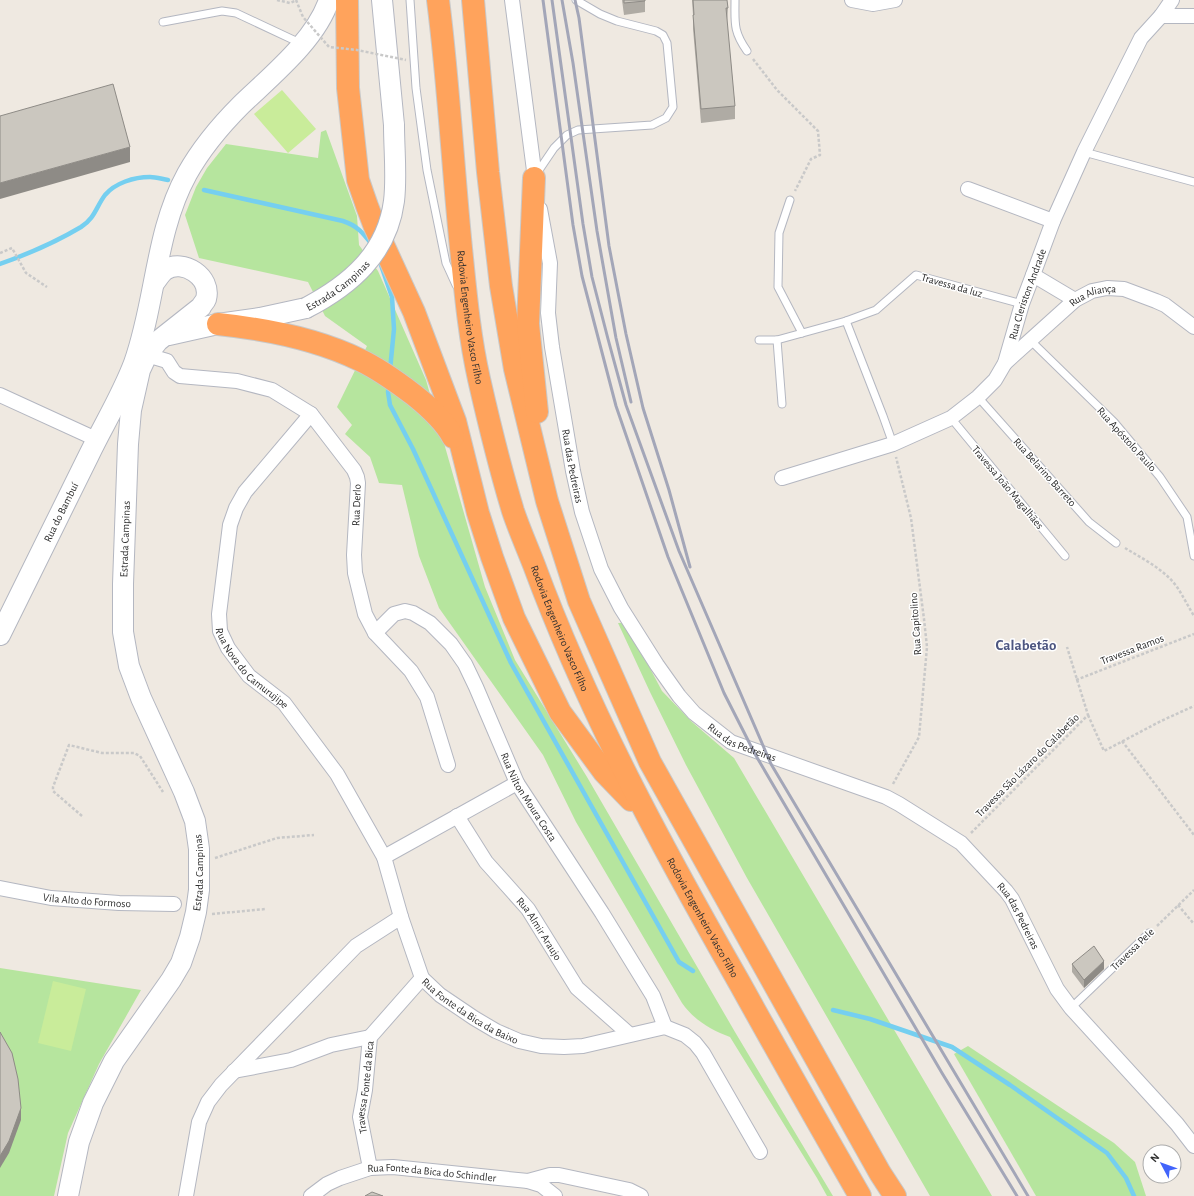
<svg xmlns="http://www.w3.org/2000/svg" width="1194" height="1196" font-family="'Alegreya Sans',sans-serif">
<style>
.green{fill:#b6e59e}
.pitch{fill:#c9ec9a}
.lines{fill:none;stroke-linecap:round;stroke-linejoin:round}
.stream{stroke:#75cff0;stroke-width:4.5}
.service-casing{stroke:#b4b7c1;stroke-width:9}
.minor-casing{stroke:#b4b7c1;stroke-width:16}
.secondary-casing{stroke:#b4b7c1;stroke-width:22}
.motorway-casing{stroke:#c9c9c9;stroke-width:24}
.path{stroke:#c9c9c9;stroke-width:2.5;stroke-dasharray:3 2;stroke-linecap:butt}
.service{stroke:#fff;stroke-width:7}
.minor{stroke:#fff;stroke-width:14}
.secondary{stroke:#fff;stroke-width:20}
.motorway{stroke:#ffa35c;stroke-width:22}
.rail{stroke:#a3a6b8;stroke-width:3}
.secondary-bridge-casing{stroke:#b4b7c1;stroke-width:22;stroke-linecap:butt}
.path-bridge{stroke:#c9c9c9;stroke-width:2.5;stroke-dasharray:3 2;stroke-linecap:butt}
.secondary-bridge{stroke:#fff;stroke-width:20}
.wall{fill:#afaba4}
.shaded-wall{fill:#8e8b86}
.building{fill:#cbc7bf;stroke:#8e8b86}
.labels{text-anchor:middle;stroke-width:3;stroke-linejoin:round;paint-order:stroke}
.street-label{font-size:11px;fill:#2e2e2e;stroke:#fff}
.district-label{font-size:15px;font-weight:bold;fill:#4d5680;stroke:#fff}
</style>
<rect width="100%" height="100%" fill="#efe9e1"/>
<g class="green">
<path d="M326,130L357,216L359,245L378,271L426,380L485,587L515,660L587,777L735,1032L833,1196H827L817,1178L730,1037C711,1030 694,1020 682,1003L576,822L543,755L439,608L419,556L402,485L379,483L370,457L345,434L352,425L337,407L367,346L325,316L308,282L199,258L185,215L196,187L207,168L226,144L318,158L321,132Z"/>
<polygon points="618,623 626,623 662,691 692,722 734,758 992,1196 930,1196 747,878 686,765 650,692"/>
<polygon points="0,968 141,990 99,1064 68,1133 54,1196 0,1196"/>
<polygon points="968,1046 1114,1143 1135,1162 1146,1196 1036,1196 954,1054"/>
</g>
<g class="pitch">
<polygon points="282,90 316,129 288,153 254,114"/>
<polygon points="53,981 86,989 71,1051 38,1043"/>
</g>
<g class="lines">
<g class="stream">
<path d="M204,190L343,221C358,226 363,233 373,246"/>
<path d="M0,264C28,254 56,242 81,227C95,218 96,207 105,195C115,183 134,177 150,177C156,177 162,179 168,180"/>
<polyline points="381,265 392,297 394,329 390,370"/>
<polyline points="389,385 388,392 390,405 413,449 511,663 679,962 693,971"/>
<polyline points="833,1010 870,1019 952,1047 1010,1085 1107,1153 1126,1178 1134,1196"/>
</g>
<defs>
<g id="service">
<polyline points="410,0 416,88 427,170 446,263 456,285"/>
<path d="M735,0C735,23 733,31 747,51"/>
<polyline points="163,22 222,11 236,13 300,43"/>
<polyline points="1084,152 1194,182"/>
<polyline points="535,176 554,148 567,135 578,130 652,125 666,118 673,107 667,43 663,35 656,31 617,21 600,14 576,0"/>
<polyline points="790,200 779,233 778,287 802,333"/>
<polyline points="846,321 883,416 893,444"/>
<polyline points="759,340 777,340 846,321 876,310 916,275 1022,304"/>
<polyline points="777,340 782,404"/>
<polyline points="1030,340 1114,422 1160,477 1187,517 1194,556"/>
<polyline points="978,397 1089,522 1116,543"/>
<polyline points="951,418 1065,556"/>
<polyline points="1071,1008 1149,933"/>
</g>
<g id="minor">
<polyline points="512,0 536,186"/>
<polyline points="852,0 873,4 895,0"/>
<polyline points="1161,16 1194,16"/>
<polyline points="968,189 1053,221"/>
<path id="s1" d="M540,209L550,263L548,313L552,347L573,471L582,512L601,569L621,608L657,665L679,696L694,713L731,742L886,797L899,804L961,843L1006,891L1012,899L1057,989L1071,1008L1177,1124L1194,1146"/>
<polyline points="1033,275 1075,300"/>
<polyline points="147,355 167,361 174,372 180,376 237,381 272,390 311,414 354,470 357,477 358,483 354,555 355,573 365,614 375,633 411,671 427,697 448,765"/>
<path id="s2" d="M1005,363L1075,300L1092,291L1107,288L1124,289L1156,301L1165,305L1194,327"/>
<polyline points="0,395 96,439"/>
<path id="s3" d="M311,414L245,492L236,508L230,525L219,614L220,631L228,648L249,676L284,703L337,774L384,857L401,917"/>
<path id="s4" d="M782,478L893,444L951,418L978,397L995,380L1005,363L1022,304L1033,275L1053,221L1084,152L1141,38L1161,16L1172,0"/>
<path id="s5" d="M375,633L394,614L405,611L413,613L430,623L451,644L465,664L476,687L517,783L602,913L653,996L665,1027"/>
<path id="s6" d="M457,816L486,862L528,909L577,988L629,1034"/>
<polyline points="384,857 517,783"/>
<path id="s7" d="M0,888L51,898L119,903L174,904"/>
<polyline points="234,1071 291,1060 331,1045 370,1037"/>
<path id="s8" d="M370,1168L360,1117L365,1090L370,1037L422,978"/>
<polyline points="528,1181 550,1175 559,1175 629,1190 641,1196"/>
<path id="s9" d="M186,1196L199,1122L208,1102L221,1085L356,946L401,917L422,978L440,995L474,1018L496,1031L519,1041L541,1046L564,1047L583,1046L665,1027L685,1035L695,1043L703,1053L760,1152"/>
<path id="s10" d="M311,1196L327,1184L340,1178L370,1168L393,1167L528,1181L541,1185L555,1196"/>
</g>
<g id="secondary">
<polyline points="382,0 394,125"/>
<polyline points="169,335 218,324 260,318 306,308"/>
<path id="s11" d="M0,635C30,575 59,515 89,455C104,424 122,395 134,363C156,302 155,232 187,174C201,149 221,125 241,105C271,76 316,40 329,0"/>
<path id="s12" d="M68,1196L79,1142L93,1103L114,1061L171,980L181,963L190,937L196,912L199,890V849L195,821L184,792L141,698L129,666L123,632V584L128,444L131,410L140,370L147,355L158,341L201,307C202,304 205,302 206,299C212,277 183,258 165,270C161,273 158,278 155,282"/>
</g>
<g id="motorway">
<polyline points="347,0 348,88 358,180 367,206 375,227 414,312 455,421 478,513 492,557 514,618 560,712 604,772 631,800"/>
<path id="s13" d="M438,0C449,85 453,172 462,258C466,298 470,339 479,379C489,423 500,468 513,511C519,529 527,547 534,565C588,711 662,847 739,982C779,1054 819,1125 860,1196"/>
<polyline points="473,0 488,172 501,286 515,369 547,501 579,601 650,762 880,1173 895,1196"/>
<polyline points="534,178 528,324 537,412"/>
<path d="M218,324C266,329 317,339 360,360C379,369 397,382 414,395C429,407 444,420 453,437"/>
</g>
</defs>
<use href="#service" class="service-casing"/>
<use href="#minor" class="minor-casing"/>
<use href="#secondary" class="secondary-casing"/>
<use href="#motorway" class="motorway-casing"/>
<g class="path">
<polyline points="277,0 290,3 297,0"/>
<polyline points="753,59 777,90 818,131 820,155 811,159 795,191"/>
<polyline points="0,253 12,248 26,273 47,287"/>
<path d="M1125,548C1143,559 1164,569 1177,587C1183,596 1188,606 1194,616"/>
<polyline points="1076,680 1194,634"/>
<polyline points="1088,715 1104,751 1161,721 1194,706"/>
<polyline points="1122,741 1194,835"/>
<polyline points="893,784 919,737 927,647 924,619 911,518 896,457"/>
<polyline points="82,816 53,791 53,787 69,745 102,753 134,753 140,756 163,792"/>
<polyline points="971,833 1088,715 1067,647"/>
<polyline points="215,858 277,838 314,835"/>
<polyline points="1178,905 1194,924"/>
<polyline points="212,914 266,909"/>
<polyline points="1157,926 1194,890"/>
</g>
<use href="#service" class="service"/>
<use href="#minor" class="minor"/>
<use href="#secondary" class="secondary"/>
<use href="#motorway" class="motorway"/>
<g class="rail">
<polyline points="543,0 573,225 582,276 616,406 668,557 724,693 755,754 942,1073 1017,1196"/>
<polyline points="552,0 583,224 592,277 608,339 626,405 679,551 771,764 1028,1196"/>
<polyline points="562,0 573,63 597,231 616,338 631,402"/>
<polyline points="575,0 579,18 609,246 626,334 643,408 669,490 690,567"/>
</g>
<defs>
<g id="secondary-bridge">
<path id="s14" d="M306,308C350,285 387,254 394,201C397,177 394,150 394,125"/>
</g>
</defs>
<use href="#secondary-bridge" class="secondary-bridge-casing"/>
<polyline class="path-bridge" points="296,0 303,17 329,47 357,50 406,60"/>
<use href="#secondary-bridge" class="secondary-bridge"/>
</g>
<g class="wall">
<polygon points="622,0 645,0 645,12 624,15"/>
<polygon points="692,0 727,0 728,8 727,22 735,106 735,119 701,123 693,29 693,15"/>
<polygon points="1072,964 1104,969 1084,988 1072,972"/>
</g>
<g class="shaded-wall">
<polygon points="130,147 130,162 0,199 0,183"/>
<polygon points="1104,961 1104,969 1084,988 1084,980"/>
<polygon points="21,1108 21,1120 9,1153 0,1168 0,1156"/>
</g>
<g class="building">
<polygon points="624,0 645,0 645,1 624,3"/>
<polygon points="693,0 727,0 728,8 726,8 735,106 701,109 693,15 694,15"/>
<polygon points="113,84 130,147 0,183 0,116"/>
<polygon points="1094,946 1104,961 1084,980 1072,964"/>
<polygon points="0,1032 12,1053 18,1079 21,1108 9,1141 0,1156"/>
<polygon points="372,1192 383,1196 365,1196"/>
</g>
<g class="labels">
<g class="street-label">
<text dy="4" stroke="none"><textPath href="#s14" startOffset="39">Estrada Campinas</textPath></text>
<text transform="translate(952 285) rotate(16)" y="4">Travessa da luz</text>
<text dy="4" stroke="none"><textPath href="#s4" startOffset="330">Rua Cleriston Andrade</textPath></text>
<text dy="4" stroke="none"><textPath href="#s2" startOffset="113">Rua Aliança</textPath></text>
<text dy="4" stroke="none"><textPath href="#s13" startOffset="319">Rodovia Engenheiro Vasco Filho</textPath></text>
<text transform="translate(1127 439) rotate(48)" y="4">Rua Apóstolo Paulo</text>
<text dy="4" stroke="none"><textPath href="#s1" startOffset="260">Rua das Pedreiras</textPath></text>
<text transform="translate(1045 472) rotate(48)" y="4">Rua Belarino Barreto</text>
<text transform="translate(1008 487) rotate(50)" y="4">Travessa João Magalhães</text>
<text transform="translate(356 505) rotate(-88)" y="4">Rua Derlo</text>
<text dy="4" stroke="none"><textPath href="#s11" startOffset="137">Rua do Bambuí</textPath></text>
<text dy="4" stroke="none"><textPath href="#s12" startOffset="703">Estrada Campinas</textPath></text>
<text transform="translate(915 624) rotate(-94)" y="4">Rua Capitolino</text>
<text dy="4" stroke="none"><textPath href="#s13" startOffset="644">Rodovia Engenheiro Vasco Filho</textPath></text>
<text transform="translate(1132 649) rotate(-21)" y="4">Travessa Ramos</text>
<text dy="4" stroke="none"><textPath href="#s3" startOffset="295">Rua Nova do Camurujipe</textPath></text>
<text dy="4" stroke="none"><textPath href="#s1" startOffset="596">Rua das Pedreiras</textPath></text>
<text transform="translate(1027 765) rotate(-45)" y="4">Travessa São Lázaro do Calabetão</text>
<text dy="4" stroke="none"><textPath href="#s5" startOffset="268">Rua Nilton Moura Costa</textPath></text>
<text dy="4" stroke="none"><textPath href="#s12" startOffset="355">Estrada Campinas</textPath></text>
<text dy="4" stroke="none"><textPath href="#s7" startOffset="88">Vila Alto do Formoso</textPath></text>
<text dy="4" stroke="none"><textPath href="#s1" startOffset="932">Rua das Pedreiras</textPath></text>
<text dy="4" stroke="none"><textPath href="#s13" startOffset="967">Rodovia Engenheiro Vasco Filho</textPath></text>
<text dy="4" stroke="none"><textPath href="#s6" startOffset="140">Rua Almir Araujo</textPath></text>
<text transform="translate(1132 949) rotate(-44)" y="4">Travessa Pele</text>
<text dy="4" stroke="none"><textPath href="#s9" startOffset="489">Rua Fonte da Bica da Baixo</textPath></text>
<text dy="4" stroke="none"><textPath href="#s8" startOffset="82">Travessa Fonte da Bica</textPath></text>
<text dy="4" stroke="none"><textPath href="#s10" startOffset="128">Rua Fonte da Bica do Schindler</textPath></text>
</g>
<g class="district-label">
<text x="1026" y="650">Calabetão</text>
</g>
</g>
<g transform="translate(1162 1164) rotate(311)"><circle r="19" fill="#ffffff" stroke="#ababab"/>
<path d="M0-3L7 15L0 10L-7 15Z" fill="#4264fb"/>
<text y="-6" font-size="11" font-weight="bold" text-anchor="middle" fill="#2e2e2e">N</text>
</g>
</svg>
